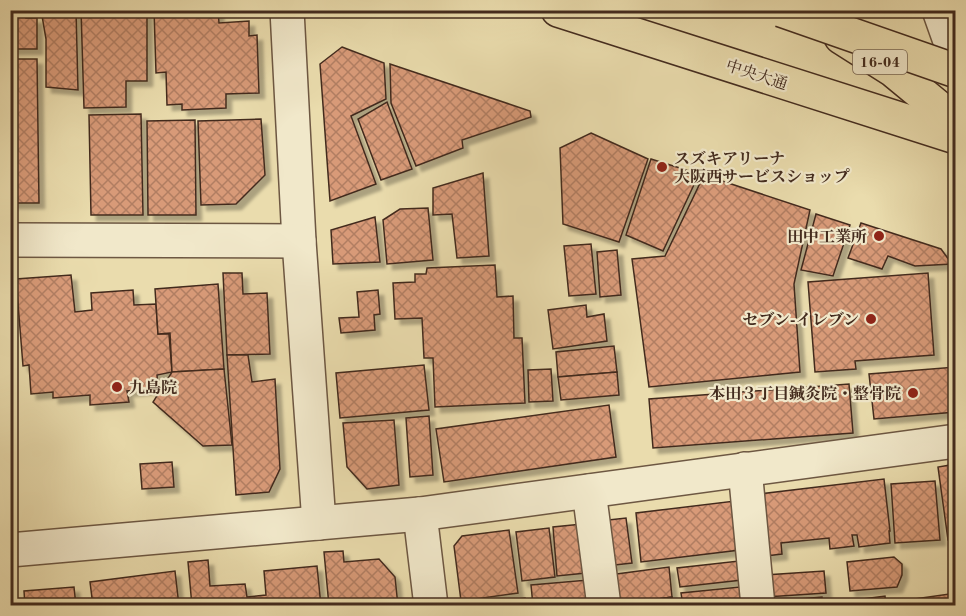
<svg xmlns="http://www.w3.org/2000/svg" width="966" height="616" font-family="'Old Standard TT','Noto Serif JP',serif">
<style>
.building{fill:url(#building-cross-hatch);stroke:#432b1e;stroke-width:1.5;filter:url(#shadow)}
.lines{fill:none;stroke-linecap:round;stroke-linejoin:round}
.minor-casing{stroke:#6d5742;stroke-width:36}
.major-casing{stroke:#432b1e;stroke-width:36}
.highway-casing{stroke:#432b1e;stroke-width:36}
.minor{stroke:#f1e8ca;stroke-width:33}
.major{stroke:#eadcad;stroke-width:33}
.highway{stroke:#eadcad;stroke-width:33}
.highway-bridge-casing{stroke:#432b1e;stroke-width:36;stroke-linecap:butt}
.highway-bridge{stroke:#eadcad;stroke-width:33}
.poi-dot{fill:#8f2418;stroke:#f1e8ca;stroke-width:2}
.labels{text-anchor:middle;stroke-width:4.5;stroke-linejoin:round;paint-order:stroke}
.shield{fill:#f1e8ca;stroke:#776452;stroke-width:1.5}
.shield-label{font-size:15px;font-weight:bold;fill:#432b1e}
.street-label{font-size:16px;fill:#432b1e;stroke:#f1e8ca}
.poi-label{font-size:16px;font-weight:bold;fill:#432b1e;stroke:#f1e8ca;text-anchor:end}
</style>
<defs>
<pattern id="building-cross-hatch" width="8" height="8" patternUnits="userSpaceOnUse" patternTransform="scale(1.5)"><rect width="8" height="8" fill="#d89a78"/><path d="M0 0l8 8M0 8l8-8" fill="none" stroke="#b17e62"/></pattern>
<filter id="shadow"><feDropShadow dx="5.5" dy="5.5" stdDeviation="1.5" flood-color="#0004"/></filter>
</defs>
<rect width="100%" height="100%" fill="#eadcad"/>
<filter id="stains"><feTurbulence type="fractalNoise" baseFrequency=".00333" numOctaves="4"/><feColorMatrix values="0 0 0 0 .2 0 0 0 0 .09 0 0 0 0 .02 0 0 0 .5 -.17"/></filter>
<radialGradient id="worn" r=".72"><stop offset=".6" stop-color="#630" stop-opacity="0"/><stop offset="1" stop-color="#630" stop-opacity=".3"/></radialGradient>
<g class="building">
<polygon points="10,10 27,10 26,18 37,18 37,49 10,49"/>
<polygon points="41,10 76,10 78,90 46,87 46,39"/>
<polygon points="81,10 147,10 147,81 126,81 126,107 84,108"/>
<polygon points="154,10 218,10 219,23 249,21 249,36 257,35 259,93 226,94 226,108 182,110 182,104 167,105 166,72 156,73"/>
<polygon points="342,47 384,63 386,99 351,116 376,184 330,201 320,64"/>
<polygon points="10,59 37,59 39,203 10,203"/>
<polygon points="390,64 530,111 531,117 462,140 463,148 416,166 391,103"/>
<polygon points="387,102 412,169 381,180 358,119"/>
<polygon points="141,114 143,215 91,215 89,115"/>
<polygon points="261,119 265,175 236,204 201,205 198,121"/>
<polygon points="195,120 196,215 148,215 147,121"/>
<polygon points="591,133 648,159 619,242 563,224 560,148"/>
<polygon points="651,159 699,174 663,251 626,235"/>
<polygon points="483,173 489,256 457,258 452,214 433,215 433,188"/>
<polygon points="704,175 810,210 794,284 800,372 649,387 632,259 665,256"/>
<polygon points="428,208 433,260 387,264 383,220 400,209"/>
<polygon points="816,214 850,225 833,276 801,270"/>
<polygon points="375,217 380,262 333,264 331,230"/>
<polygon points="861,223 941,249 952,264 915,266 888,256 882,269 848,258"/>
<polygon points="591,244 596,294 569,296 564,246"/>
<polygon points="617,250 621,295 600,297 597,252"/>
<polygon points="495,265 497,297 513,296 514,338 522,338 525,403 435,407 433,358 424,358 422,318 395,319 393,283 415,282 415,274 426,274 427,268"/>
<polygon points="223,273 242,273 243,294 267,293 270,354 227,355"/>
<polygon points="928,273 934,355 855,361 856,369 815,372 808,282"/>
<polygon points="71,275 75,312 92,310 91,293 133,290 134,305 156,304 158,334 169,334 172,372 157,375 158,388 127,391 129,402 90,405 90,395 53,398 53,392 31,394 29,365 23,366 16,279"/>
<polygon points="218,284 224,369 172,372 170,333 158,334 155,289"/>
<polygon points="378,290 380,314 374,315 375,330 341,333 339,318 359,317 357,292"/>
<polygon points="586,305 587,317 604,314 607,341 553,349 548,310"/>
<polygon points="614,346 617,372 558,377 556,352"/>
<polygon points="227,355 248,355 252,382 275,379 280,469 269,492 236,495"/>
<polygon points="424,365 429,410 340,418 336,373"/>
<polygon points="956,367 956,412 874,419 869,374"/>
<polygon points="224,369 232,445 203,446 153,402 172,372"/>
<polygon points="551,369 553,401 529,402 528,370"/>
<polygon points="617,372 619,395 561,400 558,377"/>
<polygon points="849,384 853,433 653,448 649,399"/>
<polygon points="609,405 616,457 444,482 436,429"/>
<polygon points="429,416 433,475 410,477 406,418"/>
<polygon points="394,420 399,485 367,489 347,467 343,423"/>
<polygon points="172,462 174,487 142,489 140,464"/>
<polygon points="956,464 956,540 948,540 938,467"/>
<polygon points="884,479 890,531 889,531 890,543 859,547 857,535 852,535 854,546 830,549 829,538 781,543 782,554 766,556 751,495"/>
<polygon points="935,481 940,540 895,543 891,484"/>
<polygon points="735,501 740,550 641,562 636,513"/>
<polygon points="626,518 632,563 606,566 600,521"/>
<polygon points="582,524 586,573 557,576 553,527"/>
<polygon points="549,528 555,577 522,581 516,532"/>
<polygon points="509,530 518,593 461,601 454,546 462,536"/>
<polygon points="343,551 344,562 379,559 395,577 398,606 329,606 324,552"/>
<polygon points="894,557 902,564 902,575 897,587 850,591 847,562"/>
<polygon points="208,560 210,586 245,584 247,597 266,595 264,571 317,566 321,606 192,606 188,562"/>
<polygon points="739,561 742,580 680,587 677,568"/>
<polygon points="669,567 672,597 613,605 609,575"/>
<polygon points="175,571 179,606 93,606 90,582"/>
<polygon points="824,571 826,593 766,597 765,575"/>
<polygon points="588,580 591,606 533,606 531,585"/>
<polygon points="74,587 76,606 25,606 24,591"/>
<polygon points="740,587 742,606 683,606 681,593"/>
<polygon points="956,593 956,606 902,606 901,601"/>
<polygon points="885,596 886,606 832,606 832,603"/>
<polygon points="672,597 674,606 613,606 613,605"/>
<polygon points="822,597 823,606 765,606 765,602"/>
<polygon points="525,598 526,606 463,606"/>
</g>
<g class="lines">
<defs>
<g id="minor">
<polyline points="287,10 299,241 319,523"/>
<polyline points="939,10 956,58"/>
<polyline points="10,240 299,241"/>
<polyline points="745,469 758,606"/>
<polyline points="589,491 604,606"/>
<polyline points="420,514 431,606"/>
<polyline points="10,550 420,514 956,441"/>
</g>
<polyline id="major" points="558,10 956,137"/>
<polyline id="highway" points="841,37 893,70 956,122"/>
</defs>
<use href="#minor" class="minor-casing"/>
<use href="#major" class="major-casing"/>
<use href="#highway" class="highway-casing"/>
<use href="#minor" class="minor"/>
<use href="#major" class="major"/>
<use href="#highway" class="highway"/>
<defs>
<polyline id="highway-bridge" points="781,10 956,71"/>
</defs>
<use href="#highway-bridge" class="highway-bridge-casing"/>
<use href="#highway-bridge" class="highway-bridge"/>
</g>
<g class="poi-dot">
<circle cx="662" cy="167" r="6"/>
<circle cx="879" cy="236" r="6"/>
<circle cx="871" cy="319" r="6"/>
<circle cx="117" cy="387" r="6"/>
<circle cx="913" cy="393" r="6"/>
</g>
<g class="labels">
<rect class="shield" x="853" y="50" width="54" height="24" rx="4.5"/>
<g class="shield-label">
<text x="880" y="67">16-04</text>
</g>
<g class="street-label">
<text transform="translate(757 74) rotate(18)" y="6">中央大通</text>
</g>
<g class="poi-label">
<text x="674" y="164" text-anchor="start">スズキアリーナ<tspan x="674" dy="18">大阪西サービスショップ</tspan></text>
<text x="867" y="242">田中工業所</text>
<text x="859" y="325">セブン-イレブン</text>
<text x="129" y="393" text-anchor="start">九島院</text>
<text x="901" y="399">本田３丁目鍼灸院・整骨院</text>
</g>
</g>
<rect width="966" height="616" fill="none" stroke="#eadcad" stroke-width="36"/>
<rect x="12" y="12" width="942" height="592" fill="none" stroke="#432b1e" stroke-width="3"/>
<rect x="18" y="18" width="930" height="580" fill="none" stroke="#432b1e" stroke-width="1.5"/>
<rect width="100%" height="100%" filter="url(#stains)"/>
<rect width="100%" height="100%" fill="url(#worn)"/>
</svg>
